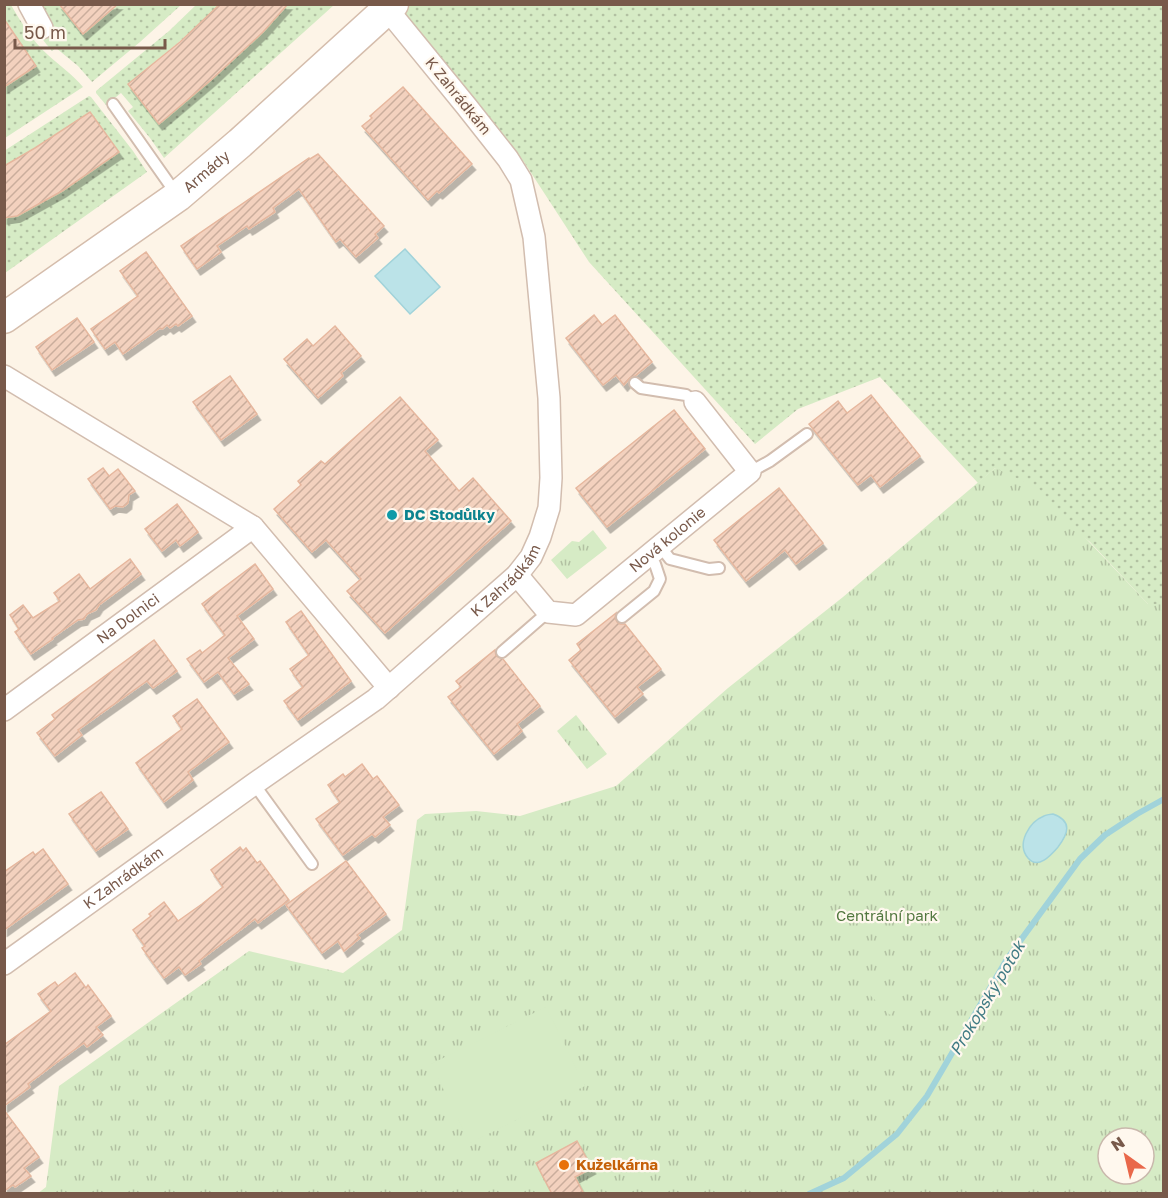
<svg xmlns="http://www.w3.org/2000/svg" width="1168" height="1198" font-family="'Golos Text',sans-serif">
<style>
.grass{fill:url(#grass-dots)}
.park{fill:url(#park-tufts);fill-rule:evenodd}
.pitch{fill:#d6ebc5}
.water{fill:#bbe3e8;stroke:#a1d3da;stroke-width:1.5}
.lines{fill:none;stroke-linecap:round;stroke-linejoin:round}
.stream{stroke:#a1d3da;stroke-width:6}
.building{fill:url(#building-hatch);stroke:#e6b79e;stroke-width:1.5;filter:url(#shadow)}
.lane-casing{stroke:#d2bdaf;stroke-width:14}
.street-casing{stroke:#d2bdaf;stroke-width:24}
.secondary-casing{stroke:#d5bdac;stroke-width:33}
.lane{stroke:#fff;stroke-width:10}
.street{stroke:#fff;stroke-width:21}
.secondary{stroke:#fff;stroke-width:30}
.culture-dot{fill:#0f9aa8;stroke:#fff8ee;stroke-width:2}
.food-dot{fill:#e8710a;stroke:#fff8ee;stroke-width:2}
.labels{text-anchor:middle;stroke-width:4.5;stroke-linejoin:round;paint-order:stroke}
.street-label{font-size:15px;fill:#78594a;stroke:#fff8ee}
.culture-label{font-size:15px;font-weight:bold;fill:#0d838f;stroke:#fff8ee;text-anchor:start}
.park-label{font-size:15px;fill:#52783f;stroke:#fff8ee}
.food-label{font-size:15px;font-weight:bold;fill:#c56008;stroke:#fff8ee;text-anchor:start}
.water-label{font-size:16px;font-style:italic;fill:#407b84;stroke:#fff8ee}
</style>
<defs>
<pattern id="grass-dots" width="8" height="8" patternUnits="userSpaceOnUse" patternTransform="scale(1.5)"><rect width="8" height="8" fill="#d6ebc5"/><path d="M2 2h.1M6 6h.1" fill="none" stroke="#b2c1a2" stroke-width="1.8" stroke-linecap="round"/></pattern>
<pattern id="park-tufts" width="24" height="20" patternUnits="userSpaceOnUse" patternTransform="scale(1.5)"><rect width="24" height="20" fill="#d6ebc5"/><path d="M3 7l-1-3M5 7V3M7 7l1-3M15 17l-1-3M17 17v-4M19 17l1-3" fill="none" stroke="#b2c1a2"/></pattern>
<pattern id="building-hatch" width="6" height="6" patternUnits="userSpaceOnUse" patternTransform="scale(1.5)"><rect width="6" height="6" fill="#f3d1be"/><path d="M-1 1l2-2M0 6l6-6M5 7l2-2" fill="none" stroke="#caad9c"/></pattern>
<filter id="shadow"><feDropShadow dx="3.5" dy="6" stdDeviation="0" flood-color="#0004"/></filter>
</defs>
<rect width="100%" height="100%" fill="#fdf4e7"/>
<g class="grass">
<polygon points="411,4 1163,5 1163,604 1148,604 1090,542 995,468 978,483 880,377 798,409 755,444 589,262 524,162 404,12"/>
<path d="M6,5H11C21,22 33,42 48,55C60,66 72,74 83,87L5,138V87L36,66L9,25L5,28V6Z"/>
<polygon points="35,5 60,5 60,6 83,34 118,5 181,5 140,42 92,82 78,66 56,48 52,51 43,40 48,36"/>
<polygon points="196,5 220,5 179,42 128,84 136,95 158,123 211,80 263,32 288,5 334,5 164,158 150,138 128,111 133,107 121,93 106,105 96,93 96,91 169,31"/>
<polygon points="89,96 91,97 133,151 147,172 5,273 5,217 17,216 119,152 90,112 35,148 5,166 4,151"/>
</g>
<g class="park">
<path d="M995,468L1038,488L1148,604H1163V1193H574L581,1190L575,1177L591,1168L577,1141L536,1163L552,1193L37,1194L46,1187L59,1086L249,951L343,973L402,930L417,820L425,814L476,811L520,816L616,786L728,688L843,597ZM1108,1138H1144V1174H1108Z"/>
<polygon points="593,530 607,548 567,579 551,560 572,541 579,542"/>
<polygon points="576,715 607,754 587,769 557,731"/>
</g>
<g class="pitch">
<polygon points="871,974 901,1003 890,1015 860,985"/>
<polygon points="546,1007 585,1086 470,1143 431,1064"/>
</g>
<g class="water">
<polygon points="405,249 440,287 410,314 375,276"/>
<path d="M1053,814C1073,821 1068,834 1058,847C1051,855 1038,870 1028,858C1016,844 1029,822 1044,816C1045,815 1052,814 1053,814Z"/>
</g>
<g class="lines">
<polyline class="stream" points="809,1194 844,1178 897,1134 927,1096 1007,959 1080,859 1105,835 1137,814 1164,799"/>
</g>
<g class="building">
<polygon points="59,4 118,4 83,34"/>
<polygon points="220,4 288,4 263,32 211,80 159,124 128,84 180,42"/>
<polygon points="4,19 36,66 4,87"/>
<polygon points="403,87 472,164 439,193 437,191 428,200 362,126 372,118 370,116"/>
<polygon points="90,112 119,152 62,191 17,216 4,218 4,166 35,148"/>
<polygon points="318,154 384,226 375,234 378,238 356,257 340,239 336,242 299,189 273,208 275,212 249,229 247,226 217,246 221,252 197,269 181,246 309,158 310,159"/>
<polygon points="146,252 192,316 178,326 176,324 170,328 167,325 162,329 160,328 123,354 115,342 105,349 91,329 138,296 120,271"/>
<polygon points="594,315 602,325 615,315 652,362 635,376 630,378 624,385 616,375 603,385 566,338"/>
<polygon points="77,318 94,342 52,370 36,347"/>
<polygon points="335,326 361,356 341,373 343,376 318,398 284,359 307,339 313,346"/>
<polygon points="230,376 257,414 221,440 193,402"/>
<polygon points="871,395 920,456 880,487 871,475 858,485 809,424 838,401 847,413"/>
<polygon points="400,397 438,440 425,451 459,491 473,478 511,521 385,633 347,591 361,579 326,540 312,552 274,509 301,485 298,481 321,461 325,464"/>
<polygon points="674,410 705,449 607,527 576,488"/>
<polygon points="103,468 109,476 118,469 135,491 129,495 128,503 123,507 115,506 110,509 88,479"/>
<polygon points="779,488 823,543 796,564 785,550 746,581 714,540"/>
<polygon points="177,504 198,532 180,546 176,540 162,551 145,529"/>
<polygon points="130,559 141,574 99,605 96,610 87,614 84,619 78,620 52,638 53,639 31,654 15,632 19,629 10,615 23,605 33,618 60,601 54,593 79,574 90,589"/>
<polygon points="255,564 273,589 237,616 254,639 228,658 249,684 234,694 218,672 204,682 187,659 200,650 202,653 225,635 202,604"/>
<polygon points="301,611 351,681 298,720 284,701 303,687 290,669 309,655 286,622"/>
<polygon points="616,613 615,618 617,622 620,624 625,624 661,669 637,687 643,694 615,717 569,660 581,650 577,644"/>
<polygon points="154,640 177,671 153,688 147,681 78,730 82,735 55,756 37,733 55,719 52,715"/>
<polygon points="495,650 496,656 503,659 540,706 517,724 522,731 494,754 448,697 461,687 456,681"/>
<polygon points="197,699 229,742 188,772 193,780 164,802 136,763 182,729 173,716"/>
<polygon points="362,764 373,779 377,776 399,805 383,817 390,825 375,837 372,834 343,855 316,819 340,802 328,785 343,774 345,777"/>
<polygon points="101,792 128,829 96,851 69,814"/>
<polygon points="240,847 243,851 246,848 257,863 260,861 289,900 258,923 255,919 199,961 201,964 185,975 179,967 164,978 142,948 145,946 133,930 151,916 149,914 164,902 178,921 202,904 223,887 211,870"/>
<polygon points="43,849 68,884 4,930 4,872 33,852 35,855"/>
<polygon points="346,861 386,914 357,935 360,938 344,951 338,941 322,953 286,905"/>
<polygon points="75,973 86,988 88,985 111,1016 96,1027 103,1035 87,1047 84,1043 56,1063 28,1084 30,1087 4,1106 4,1045 51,1011 38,994 55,982 58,986"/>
<polygon points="4,1110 39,1157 24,1168 31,1176 15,1187 13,1185 4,1191"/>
<polygon points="577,1141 592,1168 575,1177 584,1194 552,1194 536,1163"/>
</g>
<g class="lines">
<defs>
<g id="lane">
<polyline points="113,104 177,195"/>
<polyline points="635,383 641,388 686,395 695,402"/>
<polyline points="750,472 770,461 807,434"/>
<polyline points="660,546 670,559 709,569 719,568"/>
<polyline points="622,617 654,591 660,579 655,564 648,556"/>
<polyline points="502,652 548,612"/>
<polyline points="254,784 312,864"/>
</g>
<g id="street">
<polyline points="29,4 42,28"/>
<polyline points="4,376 253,527 389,688"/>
<path id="s1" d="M517,575L548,612L576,615L750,472L695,402"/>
<path id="s2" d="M4,710L253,527"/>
<path id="s3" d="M4,964L254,784L376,699L517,575L531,557L540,537L549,508L551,478L549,398L534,237L521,180L508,159L467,107L383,4"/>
</g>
<g id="secondary">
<path id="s4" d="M4,318L178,196L240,143L393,4"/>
</g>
</defs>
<use href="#lane" class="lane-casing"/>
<use href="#street" class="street-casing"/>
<use href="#secondary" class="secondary-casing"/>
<use href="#lane" class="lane"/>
<use href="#street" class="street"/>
<use href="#secondary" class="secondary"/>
</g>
<circle class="culture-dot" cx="392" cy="515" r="6"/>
<circle class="food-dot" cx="564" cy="1165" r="6"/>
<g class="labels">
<g class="street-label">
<text transform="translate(458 96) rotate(51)" y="5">K Zahrádkám</text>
<text dy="5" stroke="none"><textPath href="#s4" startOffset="250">Armády</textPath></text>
<text dy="5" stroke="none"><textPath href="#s1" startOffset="195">Nová kolonie</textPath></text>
<text dy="5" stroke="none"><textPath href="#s3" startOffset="633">K Zahrádkám</textPath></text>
<text dy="5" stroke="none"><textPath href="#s2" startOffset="154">Na Dolnici</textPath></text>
<text dy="5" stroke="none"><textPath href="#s3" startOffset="147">K Zahrádkám</textPath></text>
</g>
<g class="culture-label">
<text x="404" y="520">DC Stodůlky</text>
</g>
<g class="park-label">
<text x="887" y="921">Centrální park</text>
</g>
<g class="food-label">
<text x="576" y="1170">Kuželkárna</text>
</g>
<g class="water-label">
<text transform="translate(987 998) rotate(-59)" y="6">Prokopský potok</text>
</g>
</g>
<rect width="1168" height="1198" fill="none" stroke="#78594a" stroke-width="12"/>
<g transform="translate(1126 1156) rotate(326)"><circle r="28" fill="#fff8ee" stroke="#c9b8ac" stroke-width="1.5"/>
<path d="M0-4.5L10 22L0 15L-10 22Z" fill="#e9684a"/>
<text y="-9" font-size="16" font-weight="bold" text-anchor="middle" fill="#78594a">N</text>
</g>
<path d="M15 39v9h150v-9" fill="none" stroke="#78594a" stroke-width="3"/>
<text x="24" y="39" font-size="18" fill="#78594a" stroke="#fff8ee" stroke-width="4.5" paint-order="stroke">50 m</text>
</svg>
